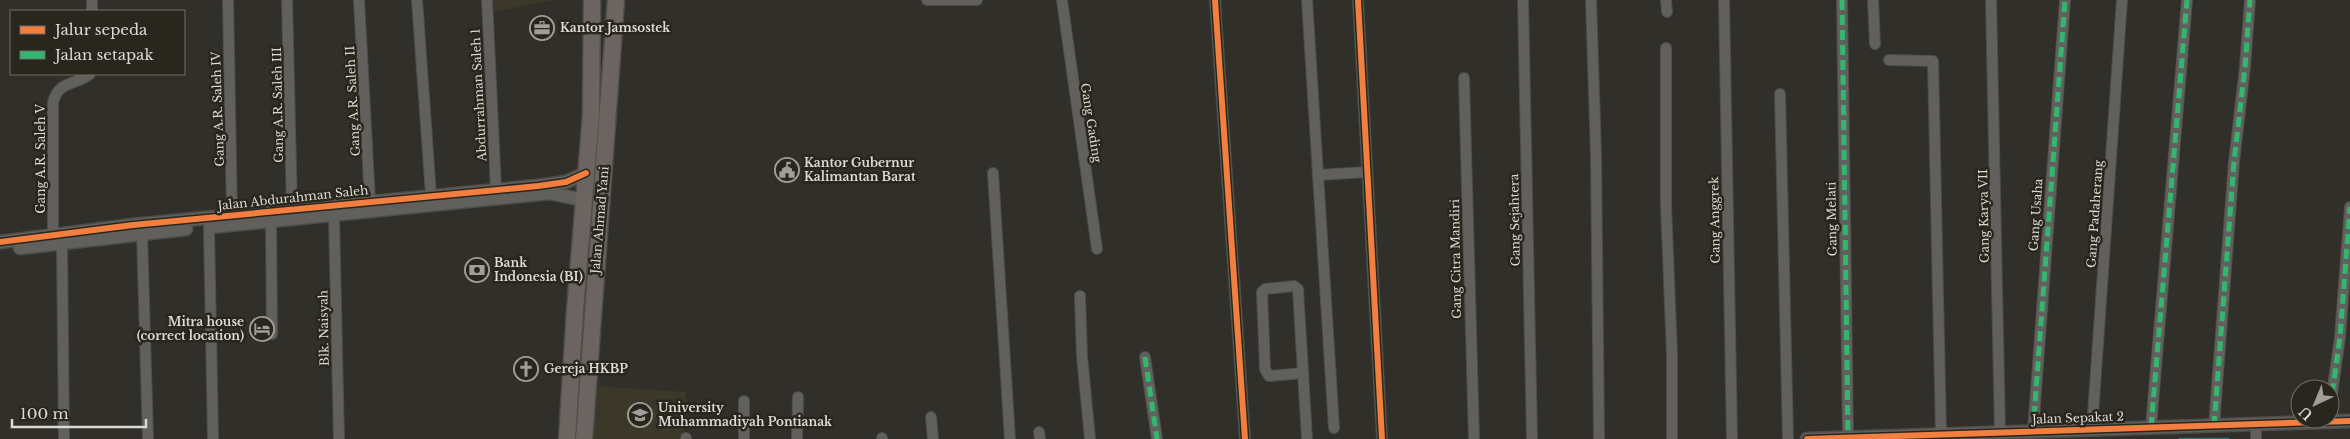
<svg xmlns="http://www.w3.org/2000/svg" width="2350" height="439" font-family="'Libre Baskerville',serif">
<style>
.built{fill:#3b3729}
.lines{fill:none;stroke-linecap:round;stroke-linejoin:round}
.stream{stroke:#366c6c;stroke-width:2.5}
.minor-casing{stroke:#4e4d49;stroke-width:12}
.tertiary-casing{stroke:#4e4d49;stroke-width:15}
.trunk-casing{stroke:#4e4d49;stroke-width:19}
.minor{stroke:#61605c;stroke-width:10}
.tertiary{stroke:#61605c;stroke-width:12}
.trunk{stroke:#6c6460;stroke-width:16}
.quiet{stroke:#33b770;stroke-width:5;stroke-dasharray:10 5;stroke-linecap:butt}
.cycleway-casing{stroke:#29261d;stroke-width:9}
.cycleway{stroke:#f27e40;stroke-width:6}
.labels{text-anchor:middle;stroke-width:5;stroke-linejoin:round;paint-order:stroke}
.poi-label{font-size:12px;font-weight:bold;fill:#dbd9d3;stroke:#29261d;text-anchor:start}
.street-label{font-size:12px;fill:#dbd9d3;stroke:#29261d}
</style>
<rect width="100%" height="100%" fill="#302f2a"/>
<g class="built">
<polygon points="487,0 555,0 488,13"/>
<polygon points="598,386 686,392 684,439 592,439"/>
</g>
<g class="lines">
<polyline class="stream" points="2180,439 2228,439"/>
<defs>
<g id="minor">
<polyline points="228,0 232,216"/>
<polyline points="287,0 292,210"/>
<polyline points="359,0 370,201"/>
<polyline points="417,0 431,195"/>
<polyline points="487,0 496,189"/>
<polyline points="927,0 977,0"/>
<polyline points="1062,0 1097,249"/>
<polyline points="1215,0 1245,439"/>
<polyline points="1307,0 1334,428"/>
<polyline points="1358,0 1382,439"/>
<polyline points="1523,0 1532,439"/>
<polyline points="1591,0 1596,155 1599,439"/>
<polyline points="1666,0 1667,12"/>
<polyline points="1724,0 1732,439"/>
<polyline points="1842,0 1848,437"/>
<polyline points="1873,0 1875,44"/>
<polyline points="1991,0 2000,432"/>
<polyline points="92,11 92,0"/>
<polyline points="1666,48 1666,206 1672,354 1672,439"/>
<polyline points="1889,60 1933,61 1941,433"/>
<polyline points="1464,78 1474,439"/>
<polyline points="1780,94 1788,439"/>
<polyline points="993,173 1010,439"/>
<polyline points="1318,175 1367,172"/>
<polyline points="334,216 339,439"/>
<polyline points="271,222 272,334"/>
<polyline points="209,227 213,439"/>
<polyline points="142,234 148,439"/>
<path d="M53,235V103C58,80 75,86 90,74"/>
<polyline points="62,244 64,439"/>
<polyline points="1080,296 1082,356 1090,439"/>
<polyline points="1145,357 1157,439"/>
<polyline points="1303,373 1269,376 1265,369 1262,292 1265,289 1294,286 1298,289 1307,439"/>
<polyline points="2330,408 2340,337 2350,207"/>
<polyline points="931,417 933,439"/>
<polyline points="2214,426 2234,162 2245,67 2250,0"/>
<polyline points="2151,427 2187,0"/>
<polyline points="2092,429 2122,0"/>
<polyline points="2033,431 2065,0"/>
<polyline points="1039,432 1040,439"/>
<polyline points="882,438 882,439"/>
<polyline points="686,439 686,438"/>
<polyline points="744,439 744,401"/>
<polyline points="797,439 798,397"/>
<polyline points="2256,439 2256,424"/>
</g>
<g id="tertiary">
<polyline points="211,227 549,193 584,200"/>
<polyline points="0,242 133,225 538,186 566,182 586,173"/>
<polyline points="20,248 186,229"/>
<polyline points="1807,439 2350,421"/>
</g>
<g id="trunk">
<polyline points="567,439 575,311 591,115 592,0"/>
<polyline points="584,439 616,0"/>
</g>
</defs>
<use href="#minor" class="minor-casing"/>
<use href="#tertiary" class="tertiary-casing"/>
<use href="#trunk" class="trunk-casing"/>
<use href="#minor" class="minor"/>
<use href="#tertiary" class="tertiary"/>
<use href="#trunk" class="trunk"/>
<g class="quiet">
<polyline points="1842,0 1848,437"/>
<polyline points="1145,357 1157,439"/>
<polyline points="2330,408 2340,337 2350,207"/>
<polyline points="2214,426 2234,162 2245,67 2250,0"/>
<polyline points="2151,427 2187,0"/>
<polyline points="2033,431 2065,0"/>
</g>
<defs>
<g id="cycleway">
<polyline points="1215,0 1245,439"/>
<polyline points="1358,0 1382,439"/>
<polyline points="0,242 133,225 538,186 566,182 586,173"/>
<polyline points="1807,439 2350,421"/>
</g>
</defs>
<use href="#cycleway" class="cycleway-casing"/>
<use href="#cycleway" class="cycleway"/>
</g>
<defs>
<symbol id="office-ring" viewBox="-11 -11 22 22"><circle r="9.5" fill="#29261d" stroke="#9f9e98" stroke-width="1.5"/><path d="M-6-3h4V-5.5h4V-3h4V5H-6ZM-1-4.5V-3h2v-1.5ZM-6 0V1H6V0Z" fill="#9f9e98"/></symbol>
<symbol id="civic-ring" viewBox="-11 -11 22 22"><circle r="9.5" fill="#29261d" stroke="#9f9e98" stroke-width="1.5"/><path d="M-.6-6.5H3V-4.5H.6V-3L4-1V1h2V6H-6V1h2V-1L-.6-3ZM-1.2 2.5V6h2.4V2.5Z" fill="#9f9e98"/></symbol>
<symbol id="bank-ring" viewBox="-11 -11 22 22"><circle r="9.5" fill="#29261d" stroke="#9f9e98" stroke-width="1.5"/><path d="M-6-4H6V4H-6ZM0-2.3a2.3 2.3 0 1 0 0 4.6a2.3 2.3 0 1 0 0-4.6Z" fill="#9f9e98"/></symbol>
<symbol id="hotel-ring" viewBox="-11 -11 22 22"><circle r="9.5" fill="#29261d" stroke="#9f9e98" stroke-width="1.5"/><path d="M-6-4.5h1.5V1H6V5H4.5V3h-9V5H-6ZM-4 0a1.8 1.8 0 1 1 3.6 0ZM.5 0V-2.5h3Q6-2.5 6 0Z" fill="#9f9e98"/></symbol>
<symbol id="church-ring" viewBox="-11 -11 22 22"><circle r="9.5" fill="#29261d" stroke="#9f9e98" stroke-width="1.5"/><path d="M-1.2-6h2.4v3.5h3.3v2.4h-3.3V6h-2.4V-.1h-3.3v-2.4h3.3Z" fill="#9f9e98"/></symbol>
<symbol id="university-ring" viewBox="-11 -11 22 22"><circle r="9.5" fill="#29261d" stroke="#9f9e98" stroke-width="1.5"/><path d="M0-5L7-2L0 1L-7-2ZM-4 1L0 2.5L4 1V4Q0 6-4 4Z" fill="#9f9e98"/></symbol>
</defs>
<g fill-rule="evenodd">
<use href="#office-ring" x="528" y="14" width="28" height="28"/>
<use href="#civic-ring" x="773" y="156" width="28" height="28"/>
<use href="#bank-ring" x="463" y="256" width="28" height="28"/>
<use href="#hotel-ring" x="248" y="315" width="28" height="28"/>
<use href="#church-ring" x="512" y="355" width="28" height="28"/>
<use href="#university-ring" x="626" y="401" width="28" height="28"/>
</g>
<g class="labels">
<g class="poi-label">
<text x="560" y="32">Kantor Jamsostek</text>
<text x="804" y="167">Kantor Gubernur<tspan x="804" dy="14">Kalimantan Barat</tspan></text>
<text x="494" y="267">Bank<tspan x="494" dy="14">Indonesia (BI)</tspan></text>
<text x="244" y="326" text-anchor="end">Mitra house<tspan x="244" dy="14">(correct location)</tspan></text>
<text x="544" y="373">Gereja HKBP</text>
<text x="658" y="412">University<tspan x="658" dy="14">Muhammadiyah Pontianak</tspan></text>
</g>
<g class="street-label">
<text transform="translate(479 95) rotate(-93)" y="4">Abdurrahman Saleh 1</text>
<text transform="translate(353 101) rotate(-93)" y="4">Gang A.R. Saleh II</text>
<text transform="translate(278 105) rotate(-91)" y="4">Gang A.R. Saleh III</text>
<text transform="translate(218 109) rotate(-92)" y="4">Gang A.R. Saleh IV</text>
<text transform="translate(1091 123) rotate(81)" y="4">Gang Gading</text>
<text transform="translate(41 159) rotate(-90)" y="4">Gang A.R. Saleh V</text>
<text transform="translate(293 198) rotate(-6)" y="4">Jalan Abdurahman Saleh</text>
<text transform="translate(2095 214) rotate(-86)" y="4">Gang Padaherang</text>
<text transform="translate(2036 215) rotate(-86)" y="4">Gang Usaha</text>
<text transform="translate(1984 216) rotate(-91)" y="4">Gang Karya VII</text>
<text transform="translate(1832 219) rotate(-91)" y="4">Gang Melati</text>
<text transform="translate(600 220) rotate(-85)" y="4">Jalan Ahmad Yani</text>
<text transform="translate(1515 220) rotate(-91)" y="4">Gang Sejahtera</text>
<text transform="translate(1715 220) rotate(-91)" y="4">Gang Anggrek</text>
<text transform="translate(1456 259) rotate(-91)" y="4">Gang Citra Mandiri</text>
<text transform="translate(324 328) rotate(-91)" y="4">Blk. Naisyah</text>
<text transform="translate(2078 418) rotate(-2)" y="4">Jalan Sepakat 2</text>
</g>
</g>
<rect x="10" y="10" width="175" height="65" fill="#29261d" stroke="#706e66"/>
<rect x="20" y="26" width="25" height="8" fill="#f27e40" stroke="#706e66"/>
<text x="55" y="35" font-size="15" fill="#dbd9d3">Jalur sepeda</text>
<rect x="20" y="51" width="25" height="8" fill="#33b770" stroke="#706e66"/>
<text x="55" y="60" font-size="15" fill="#dbd9d3">Jalan setapak</text>
<g transform="translate(2315 404) rotate(224)"><circle r="24" fill="#29261d" stroke="#706e66"/>
<path d="M0-4L9 19L0 12L-9 19Z" fill="#9f9e98"/>
<text y="-8" font-size="14" font-weight="bold" text-anchor="middle" fill="#dbd9d3">U</text>
</g>
<path d="M12 419v8h134v-8" fill="none" stroke="#dbd9d3" stroke-width="2.5"/>
<text x="20" y="419" font-size="15" fill="#dbd9d3" stroke="#29261d" stroke-width="4" paint-order="stroke">100 m</text>
</svg>
